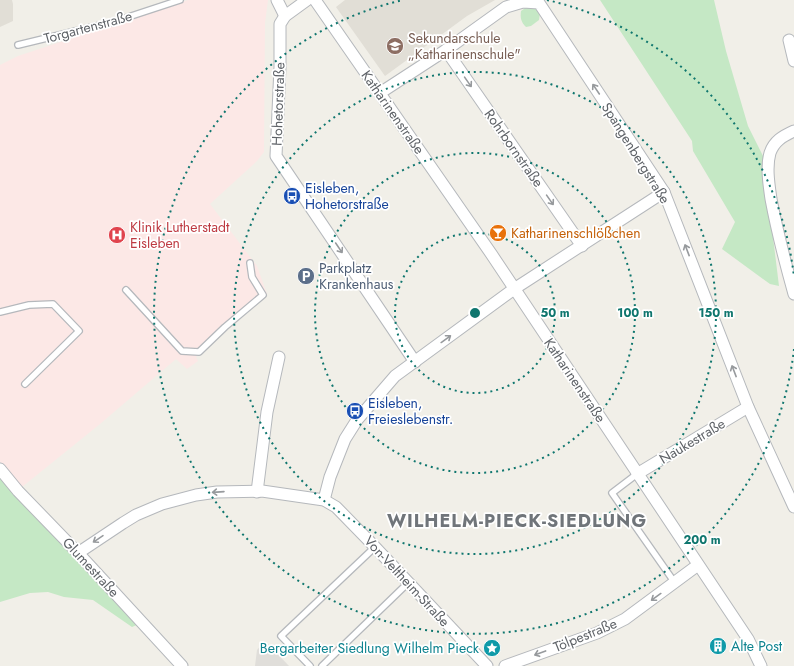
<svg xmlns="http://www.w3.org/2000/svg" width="794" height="666" font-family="Jost,sans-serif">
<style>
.industrial{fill:#e0deda}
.education{fill:#e1ded6}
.medical{fill:#fce8e6}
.green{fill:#c5e8c5}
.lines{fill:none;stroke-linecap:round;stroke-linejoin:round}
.service-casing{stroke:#b5b8bc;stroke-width:8}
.minor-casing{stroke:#b5b8bc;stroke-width:13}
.service{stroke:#fff;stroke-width:5.5}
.minor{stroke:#fff;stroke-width:11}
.oneway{stroke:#979a9d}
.ring{fill:none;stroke:#0f766e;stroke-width:2;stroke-dasharray:2 4}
.labels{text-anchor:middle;stroke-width:3.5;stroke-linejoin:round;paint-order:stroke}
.street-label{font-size:14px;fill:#5f6368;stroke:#fff}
.education-label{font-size:14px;fill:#785e54;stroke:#fff;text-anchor:start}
.transit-label{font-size:14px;fill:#164399;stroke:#fff;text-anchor:start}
.health-label{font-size:14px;fill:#be3a42;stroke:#fff;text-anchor:start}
.food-label{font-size:14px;fill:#c56008;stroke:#fff;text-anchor:start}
.service-label{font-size:14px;fill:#4e5e75;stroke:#fff;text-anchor:start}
.culture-label{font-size:14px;fill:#0d838f;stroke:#fff;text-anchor:start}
.district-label{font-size:18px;font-weight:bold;letter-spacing:1px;fill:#70757a;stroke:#fff}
.centre{fill:#0f766e;stroke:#fff;stroke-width:2}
.ring-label{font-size:12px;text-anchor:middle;font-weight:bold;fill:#0f766e;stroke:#fff;stroke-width:3.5;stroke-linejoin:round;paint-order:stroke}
</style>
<rect width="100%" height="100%" fill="#f1efe8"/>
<polygon class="industrial" points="265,641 289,666 255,666 257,650"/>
<g class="education">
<polygon points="0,0 12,0 13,4 13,21 0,27"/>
<polygon points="345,0 495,0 467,16 385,76 336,7"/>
</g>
<polygon class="medical" points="188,0 268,0 265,23 264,152 257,161 210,204 257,266 267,294 196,357 198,361 187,369 176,359 100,424 22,487 0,462 0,65 18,56"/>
<g class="green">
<polygon points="600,0 714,0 726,51 748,126 763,156 779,286 770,284 722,249 735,222 693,151 692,141"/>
<path d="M528,6L536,8L540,13L539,20L531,26L526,27C521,22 520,18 521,11Z"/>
<polygon points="0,476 139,624 132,627 93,600 64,597 48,592 30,593 0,602"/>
</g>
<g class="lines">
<defs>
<g id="service">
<polyline points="18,45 113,22 180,0"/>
<polyline points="126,290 182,351 199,352 225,327 263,295 252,277 250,263"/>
<polyline points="0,312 29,305 53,304 79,331 25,384"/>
<polyline points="637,474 612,493 675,583"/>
<polyline points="310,666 281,636 375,547"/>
<polyline points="322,666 409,582"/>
</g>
<g id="minor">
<polyline points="277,0 285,16"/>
<polyline points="307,0 285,16 280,24 280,67 276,156 415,362"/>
<polyline points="315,0 492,255 748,639 761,666"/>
<polyline points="789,40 794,61"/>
<polyline points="446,50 582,246"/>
<polyline points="380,93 446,50 506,7 523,2 539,3 664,192 748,407 794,507"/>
<path d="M794,131C783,136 774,141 770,153C766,167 769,185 771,199C777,231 785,262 794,294"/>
<polyline points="0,469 18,491 78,553 182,666"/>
<polyline points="637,474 748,407"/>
<polyline points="257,492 267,412 279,357"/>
<polyline points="324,500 330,477 345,439 357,420 395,376 514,289 664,192"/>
<polyline points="78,553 123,523 136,515 162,504 196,495 217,492 262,491 324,500 336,507 375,547 487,666"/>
<polyline points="505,666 597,633 625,619 698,565"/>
</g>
</defs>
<use href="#service" class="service-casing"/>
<use href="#minor" class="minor-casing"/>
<use href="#service" class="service"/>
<use href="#minor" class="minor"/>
</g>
<defs><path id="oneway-shaft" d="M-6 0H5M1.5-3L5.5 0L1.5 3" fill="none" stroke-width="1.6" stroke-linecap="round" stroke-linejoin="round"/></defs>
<g class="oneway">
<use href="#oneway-shaft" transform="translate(468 82) rotate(55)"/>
<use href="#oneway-shaft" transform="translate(596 89) rotate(-124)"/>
<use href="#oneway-shaft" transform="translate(550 200) rotate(55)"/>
<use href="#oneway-shaft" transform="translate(339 248) rotate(56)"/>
<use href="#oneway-shaft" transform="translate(687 250) rotate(-111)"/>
<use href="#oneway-shaft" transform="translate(446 339) rotate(-36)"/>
<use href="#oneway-shaft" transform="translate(734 371) rotate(-111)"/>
<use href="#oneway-shaft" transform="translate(218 492) rotate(176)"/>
<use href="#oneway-shaft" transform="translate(98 539) rotate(146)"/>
<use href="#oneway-shaft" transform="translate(656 597) rotate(144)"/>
<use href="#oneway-shaft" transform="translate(540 653) rotate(160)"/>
</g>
<g class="ring">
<circle cx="475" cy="313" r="80"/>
<circle cx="475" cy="313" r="160"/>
<circle cx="475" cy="313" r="241"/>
<path d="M794 349A321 321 0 1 1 403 0M547 0A321 321 0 0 1 794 277"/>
</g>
<defs>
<symbol id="school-disc" viewBox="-11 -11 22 22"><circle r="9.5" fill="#8d6e63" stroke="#fff"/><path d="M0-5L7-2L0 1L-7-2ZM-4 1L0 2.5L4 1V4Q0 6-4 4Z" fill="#fff"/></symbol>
<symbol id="bus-disc" viewBox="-11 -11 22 22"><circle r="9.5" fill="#1a4fb4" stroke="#fff"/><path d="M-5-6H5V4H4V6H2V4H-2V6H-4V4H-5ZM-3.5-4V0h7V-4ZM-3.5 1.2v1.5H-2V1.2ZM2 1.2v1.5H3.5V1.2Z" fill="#fff"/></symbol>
<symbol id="bar-disc" viewBox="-11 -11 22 22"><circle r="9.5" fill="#e8710a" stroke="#fff"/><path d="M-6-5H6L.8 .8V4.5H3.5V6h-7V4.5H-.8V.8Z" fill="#fff"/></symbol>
<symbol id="hospital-disc" viewBox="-11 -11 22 22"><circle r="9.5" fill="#e0444e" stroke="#fff"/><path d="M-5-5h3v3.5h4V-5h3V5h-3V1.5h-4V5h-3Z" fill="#fff"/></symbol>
<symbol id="parking-disc" viewBox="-11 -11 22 22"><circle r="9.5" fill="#5c6f8a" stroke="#fff"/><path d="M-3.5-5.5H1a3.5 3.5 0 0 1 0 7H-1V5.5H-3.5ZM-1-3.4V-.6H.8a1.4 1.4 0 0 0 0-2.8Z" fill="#fff"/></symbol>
<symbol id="building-disc" viewBox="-11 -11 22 22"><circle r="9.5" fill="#0f9aa8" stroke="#fff"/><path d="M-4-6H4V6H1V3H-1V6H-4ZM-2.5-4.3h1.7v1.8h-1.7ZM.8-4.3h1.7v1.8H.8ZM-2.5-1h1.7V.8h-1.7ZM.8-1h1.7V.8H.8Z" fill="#fff"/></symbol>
<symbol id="sight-disc" viewBox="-11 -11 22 22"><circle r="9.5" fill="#0f9aa8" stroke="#fff"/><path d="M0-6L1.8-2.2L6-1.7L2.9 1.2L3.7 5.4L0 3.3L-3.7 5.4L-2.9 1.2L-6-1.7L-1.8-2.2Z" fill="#fff"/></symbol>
</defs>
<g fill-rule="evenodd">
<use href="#school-disc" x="385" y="36" width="20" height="20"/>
<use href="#bus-disc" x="282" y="186" width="20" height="20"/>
<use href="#bar-disc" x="488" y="223" width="20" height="20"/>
<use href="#hospital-disc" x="107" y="225" width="20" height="20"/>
<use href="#parking-disc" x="296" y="266" width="20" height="20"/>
<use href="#bus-disc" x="345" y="401" width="20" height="20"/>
<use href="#building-disc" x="708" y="636" width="20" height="20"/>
<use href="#sight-disc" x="482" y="638" width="20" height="20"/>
</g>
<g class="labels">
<g class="street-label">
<text transform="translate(88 27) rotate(-15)" y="5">Torgartenstraße</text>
<text transform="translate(278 104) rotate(-88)" y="5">Hohetorstraße</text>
<text transform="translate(393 112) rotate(55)" y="5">Katharinenstraße</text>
<text transform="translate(514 148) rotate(55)" y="5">Rohrbornstraße</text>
<text transform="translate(636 153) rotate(58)" y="5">Spangenbergstraße</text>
<text transform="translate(575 380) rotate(56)" y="5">Katharinenstraße</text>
<text transform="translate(692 441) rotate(-31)" y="5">Naukestraße</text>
<text transform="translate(91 567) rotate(47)" y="5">Glumestraße</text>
<text transform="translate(407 581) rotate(47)" y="5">Von-Veltheim-Straße</text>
<text transform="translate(585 635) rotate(-22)" y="5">Tölpestraße</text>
</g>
<g class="education-label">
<text x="408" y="43">Sekundarschule<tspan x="408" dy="16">„Katharinenschule"</tspan></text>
</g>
<g class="transit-label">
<text x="305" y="193">Eisleben,<tspan x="305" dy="16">Hohetorstraße</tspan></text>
<text x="368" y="408">Eisleben,<tspan x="368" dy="16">Freieslebenstr.</tspan></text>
</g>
<g class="health-label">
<text x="130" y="232">Klinik Lutherstadt<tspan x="130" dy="16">Eisleben</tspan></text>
</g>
<g class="food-label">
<text x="511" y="238">Katharinenschlößchen</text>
</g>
<g class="service-label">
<text x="319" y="273">Parkplatz<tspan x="319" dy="16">Krankenhaus</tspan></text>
</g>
<g class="culture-label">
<text x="731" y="651">Alte Post</text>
<text x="479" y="653" text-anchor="end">Bergarbeiter Siedlung Wilhelm Pieck</text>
</g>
<g class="district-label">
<text x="517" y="527">WILHELM-PIECK-SIEDLUNG</text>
</g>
</g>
<circle cx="475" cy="313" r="6" class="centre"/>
<g class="ring-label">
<text x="555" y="317">50 m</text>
<text x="635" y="317">100 m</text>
<text x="716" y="317">150 m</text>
<text x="702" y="544">200 m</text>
</g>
</svg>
